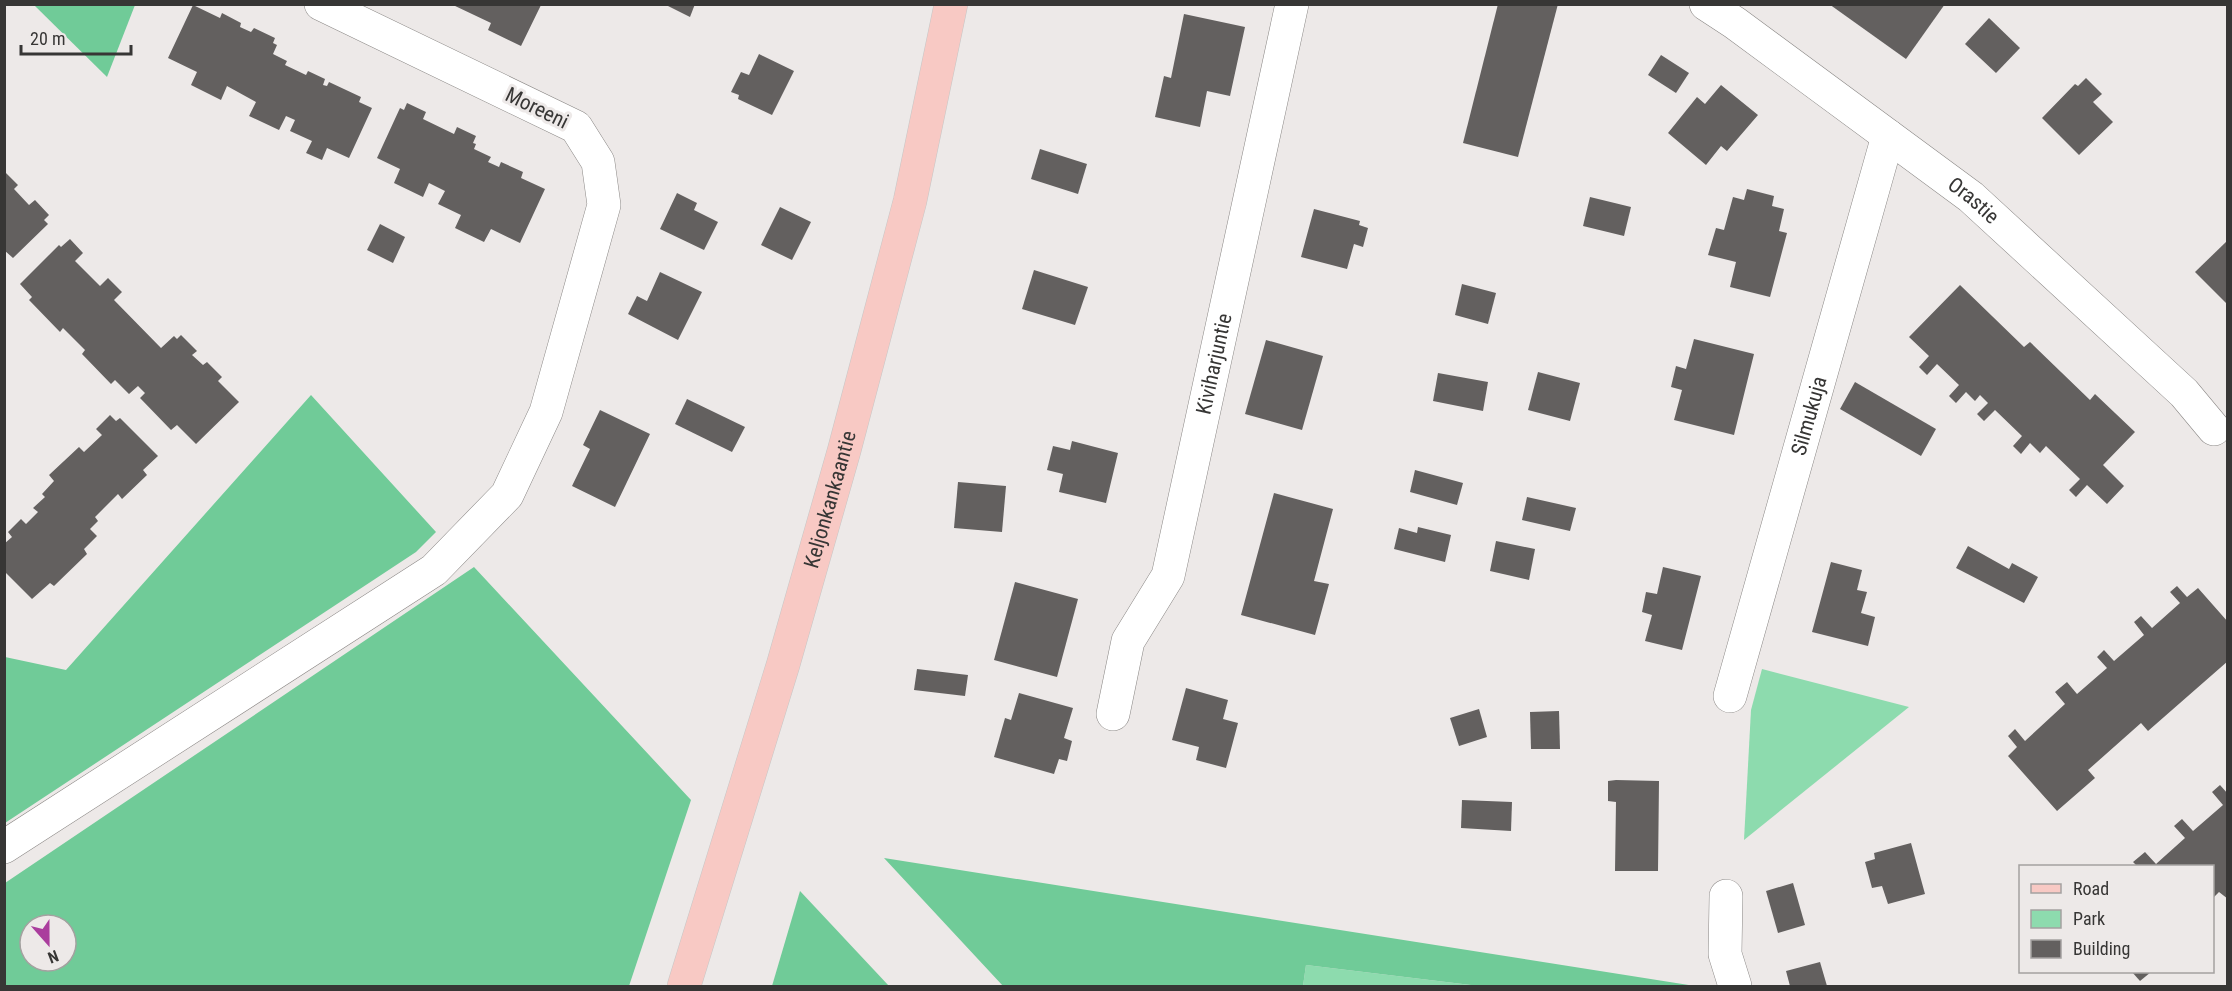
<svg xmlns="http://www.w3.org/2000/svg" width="2232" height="991" font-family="'Roboto Condensed',sans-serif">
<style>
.green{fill:#8ddbae}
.forest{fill:#70cb98;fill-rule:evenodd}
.building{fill:#63605f}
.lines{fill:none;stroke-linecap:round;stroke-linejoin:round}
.minor-casing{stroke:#8a8785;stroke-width:34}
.major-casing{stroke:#c7c7c6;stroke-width:34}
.minor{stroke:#fff;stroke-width:33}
.major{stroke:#f8c9c4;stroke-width:33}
.labels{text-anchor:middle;stroke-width:6;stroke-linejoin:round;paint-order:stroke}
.street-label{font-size:21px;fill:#373635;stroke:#ede9e8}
</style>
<rect width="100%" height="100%" fill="#ede9e8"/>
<g class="green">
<polygon points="1762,669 1909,707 1744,840 1751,710"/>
<polygon points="1306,965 1479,986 1303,986"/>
</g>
<g class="forest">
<polygon points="34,5 135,5 107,77"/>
<polygon points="311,395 436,532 416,552 5,823 5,657 66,670"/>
<path d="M474,567L691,800L629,986H5V883ZM30,925H66V961H30Z"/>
<polygon points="884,858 1695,986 1479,986 1306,965 1303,986 1003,986"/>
<polygon points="800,891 889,986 772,986"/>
</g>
<g class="building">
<polygon points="664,4 695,4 690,17"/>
<polygon points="1498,4 1558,4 1518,157 1463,143"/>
<polygon points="1829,4 1945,4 1906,59"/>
<polygon points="193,5 220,18 222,13 241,23 240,27 251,32 254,28 275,38 273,43 277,45 273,54 287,61 285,65 306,75 308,71 325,79 323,85 327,86 329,82 361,97 359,102 372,108 349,158 327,148 322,160 306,153 312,141 290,131 295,120 286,116 279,130 249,116 256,102 227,86 221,100 191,85 197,72 168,58"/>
<polygon points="453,5 541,5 521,46 488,30 491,23"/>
<polygon points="1184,14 1245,27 1230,96 1207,91 1200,127 1155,117 1164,76 1171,78"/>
<polygon points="1989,18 2020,48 1996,73 1965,44"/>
<polygon points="759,54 794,71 772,115 738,99 739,95 731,92 741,72 749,75"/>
<polygon points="1661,55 1689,73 1676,93 1648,75"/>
<polygon points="2086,78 2102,94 2093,102 2113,122 2079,155 2042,118 2075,84 2078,86"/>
<polygon points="1721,85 1758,115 1727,151 1721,146 1706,165 1668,133 1697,97 1705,104"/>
<polygon points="407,103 426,112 423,119 454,134 457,127 476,136 473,143 476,144 474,149 491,157 488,162 499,167 501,162 523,172 521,178 545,189 520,243 491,229 484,242 455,228 461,215 438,204 445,191 429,183 423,197 394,183 400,169 377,158 400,108 404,110"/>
<polygon points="1040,149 1087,164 1078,194 1031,179"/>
<polygon points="4,171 18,185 14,189 29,205 35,200 49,215 44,220 48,224 13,258 4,250"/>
<polygon points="1747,189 1774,196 1772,206 1784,209 1779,231 1787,233 1770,297 1730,287 1736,262 1708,255 1716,228 1724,230 1733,197 1744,200"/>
<polygon points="677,193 697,203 694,210 718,222 704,250 660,229"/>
<polygon points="1590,197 1631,207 1624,236 1583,226"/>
<polygon points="780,207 811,222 792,260 761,245"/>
<polygon points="1314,209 1360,221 1359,225 1368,228 1363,247 1354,244 1347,269 1301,257"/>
<polygon points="380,224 405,237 393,263 367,250"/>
<polygon points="70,239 83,253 75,261 100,286 108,278 122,292 114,300 161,348 174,336 177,339 181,335 197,351 192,355 203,365 207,362 222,377 218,381 239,402 196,444 177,425 171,430 140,398 145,393 138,386 129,394 115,380 111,384 82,354 85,350 63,328 60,332 29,300 32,297 20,284 59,245 61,247"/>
<polygon points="2228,240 2228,305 2195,272"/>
<polygon points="1034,270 1088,287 1075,325 1022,309"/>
<polygon points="660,272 702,292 678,340 628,314 637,296 647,301"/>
<polygon points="1462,284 1496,293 1488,324 1455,315"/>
<polygon points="1960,285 2024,347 2030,342 2090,400 2095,394 2135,432 2103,465 2124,486 2107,504 2087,485 2076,497 2069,490 2080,479 2046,446 2040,453 2030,443 2021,454 2013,446 2022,436 1995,410 1984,421 1977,414 1988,403 1980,395 1975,401 1966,392 1956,403 1949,396 1959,385 1937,364 1927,375 1919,367 1929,356 1909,337"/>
<polygon points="1694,339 1754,354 1734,435 1674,420 1682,390 1671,387 1676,366 1686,369"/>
<polygon points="1266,340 1323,356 1302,430 1245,414"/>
<polygon points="1538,372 1580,383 1570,421 1528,410"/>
<polygon points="1438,373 1488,382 1483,411 1433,401"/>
<polygon points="1855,382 1936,429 1921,456 1840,409"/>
<polygon points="687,399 745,427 732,452 675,424"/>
<polygon points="600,410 650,434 615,507 572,486 590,449 583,445"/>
<polygon points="110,415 116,421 120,418 158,456 143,470 147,475 122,499 118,494 95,517 98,521 90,529 97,536 84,549 87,554 54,586 50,583 32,599 4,571 4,544 12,537 8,532 21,519 26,524 38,512 33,508 45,497 42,494 54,481 49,475 79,447 84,452 102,435 96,429"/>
<polygon points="1072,441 1118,453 1106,503 1059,492 1063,474 1047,470 1053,446 1070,450"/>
<polygon points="1415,470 1463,483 1457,505 1410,492"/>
<polygon points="958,482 1006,486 1002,532 954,528"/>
<polygon points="1274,493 1333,509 1314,581 1329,584 1315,635 1241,615"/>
<polygon points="1527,497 1576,508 1570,531 1522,520"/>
<polygon points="1418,527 1451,535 1445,562 1394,549 1399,528 1417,533"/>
<polygon points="1496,541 1535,549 1529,580 1490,571"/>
<polygon points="1968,546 2009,569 2012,563 2038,577 2024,603 1956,568"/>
<polygon points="1831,562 1862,570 1857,590 1867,592 1861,613 1875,617 1868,646 1812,632"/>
<polygon points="1663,567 1701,576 1682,650 1645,641 1652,615 1642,612 1646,592 1657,594"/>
<polygon points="1015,582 1078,599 1057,677 994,660"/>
<polygon points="2177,586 2187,597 2198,588 2228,622 2228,661 2148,731 2141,723 2088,770 2095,778 2057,811 2008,756 2017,747 2008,736 2015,729 2025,741 2065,704 2055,692 2067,682 2077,694 2107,668 2097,657 2104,650 2114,661 2144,635 2134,622 2141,616 2152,628 2180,603 2170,592"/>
<polygon points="917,669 968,675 965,696 914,690"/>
<polygon points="1186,688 1228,700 1223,719 1238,723 1226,768 1196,760 1199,747 1172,740"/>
<polygon points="1019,693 1073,708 1064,738 1072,741 1067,761 1059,759 1054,774 994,757 1005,718 1011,720"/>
<polygon points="1479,709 1487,737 1459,746 1450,718"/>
<polygon points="1559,711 1560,749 1531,749 1530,712"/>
<polygon points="1616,780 1659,781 1658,871 1615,871 1616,802 1608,801 1608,781"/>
<polygon points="2220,785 2228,794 2228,899 2219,892 2212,899 2212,866 2137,866 2133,862 2145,852 2156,864 2185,838 2174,826 2182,819 2193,831 2223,805 2212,792"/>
<polygon points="1462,800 1512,802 1511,831 1461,828"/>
<polygon points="1911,843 1925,894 1888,904 1882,886 1872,888 1865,862 1875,859 1874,853"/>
<polygon points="1793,883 1805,925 1778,933 1766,891"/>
<polygon points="1820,962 1827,986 1790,986 1786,971"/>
<polygon points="2132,972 2151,972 2140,981"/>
</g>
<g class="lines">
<defs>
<g id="minor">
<path id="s1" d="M1706,4L1735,23L1971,197L2184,393L2214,429"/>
<path id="s2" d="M1730,696L1888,136"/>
<path id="s3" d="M1113,714L1128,641L1168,576L1292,4"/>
<polyline points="4,847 434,570 507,495 546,412 604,205 598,162 576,127 321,4"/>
<polyline points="1726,896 1725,954 1735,986"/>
</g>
<g id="major">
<path id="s4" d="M684,986L783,665L844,451L910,201L951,4"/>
</g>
</defs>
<use href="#minor" class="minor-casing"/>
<use href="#major" class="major-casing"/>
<use href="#minor" class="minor"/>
<use href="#major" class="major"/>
</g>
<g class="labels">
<g class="street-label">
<text transform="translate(537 108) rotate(26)" y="7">Moreeni</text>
<text dy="7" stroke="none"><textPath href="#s1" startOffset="332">Orastie</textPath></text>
<text dy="7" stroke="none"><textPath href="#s3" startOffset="368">Kiviharjuntie</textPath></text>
<text dy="7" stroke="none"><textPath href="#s2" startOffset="291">Silmukuja</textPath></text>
<text dy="7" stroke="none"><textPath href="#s4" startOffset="508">Keljonkankaantie</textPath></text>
</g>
</g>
<rect width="2232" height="991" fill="none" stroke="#373635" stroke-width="12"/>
<rect x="2019" y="865" width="195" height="108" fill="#ede9e8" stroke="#a4a1a0" stroke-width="1.5"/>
<rect x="2031" y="884" width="30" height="9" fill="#f8c9c4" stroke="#a4a1a0" stroke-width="1.5"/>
<text x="2073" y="895" font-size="18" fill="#373635">Road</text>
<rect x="2031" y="910" width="30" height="18" fill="#8ddbae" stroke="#a4a1a0" stroke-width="1.5"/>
<text x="2073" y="925" font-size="18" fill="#373635">Park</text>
<rect x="2031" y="940" width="30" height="18" fill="#63605f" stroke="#a4a1a0" stroke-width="1.5"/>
<text x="2073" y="955" font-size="18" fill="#373635">Building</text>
<g transform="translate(48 943) rotate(159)"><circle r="28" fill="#ede9e8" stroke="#a4a1a0" stroke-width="1.5"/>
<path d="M0-4.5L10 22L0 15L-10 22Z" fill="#aa3d9d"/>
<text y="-9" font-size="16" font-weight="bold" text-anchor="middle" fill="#373635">N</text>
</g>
<path d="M21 45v9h110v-9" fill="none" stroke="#373635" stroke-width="3"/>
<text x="30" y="45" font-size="18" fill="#373635" stroke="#ede9e8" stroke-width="4.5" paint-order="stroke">20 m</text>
</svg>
